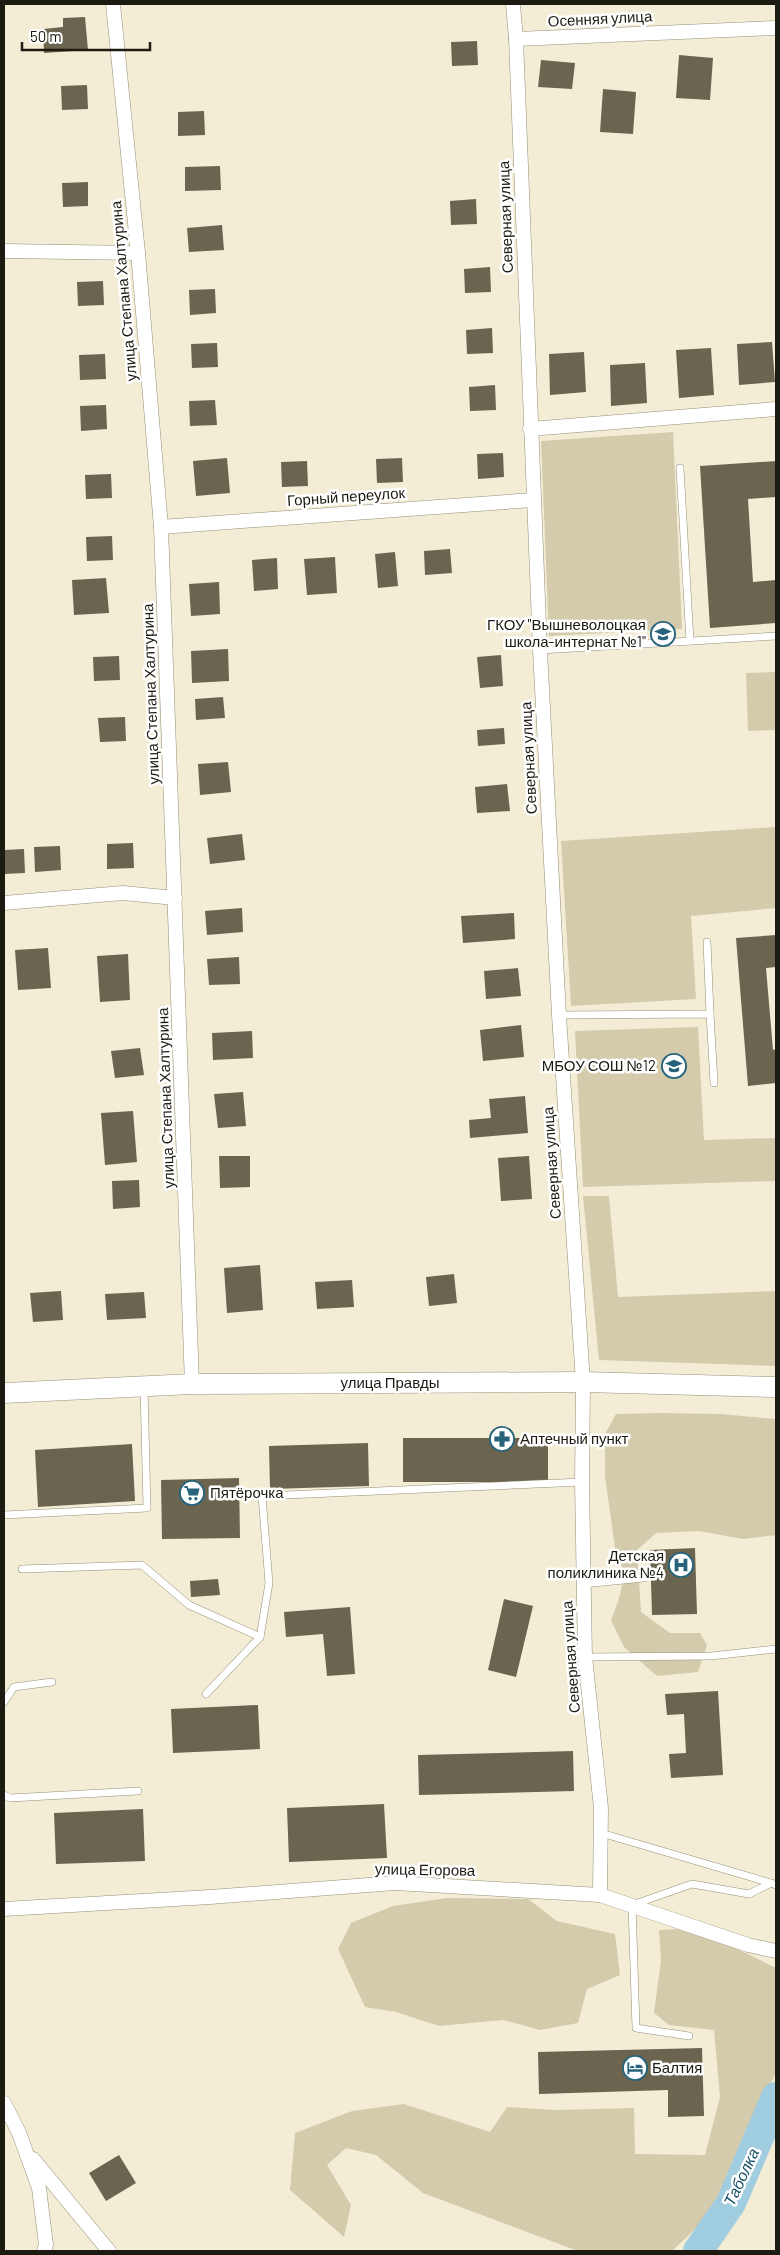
<svg xmlns="http://www.w3.org/2000/svg" width="780" height="2255" font-family="Barlow,sans-serif">
<style>
.green{fill:#d3cbac}
.lines{fill:none;stroke-linecap:round;stroke-linejoin:round}
.river{stroke:#a1cde1;stroke-width:30}
.building{fill:#6b6550}
.lane-casing{stroke:#958f79;stroke-width:8}
.street-casing{stroke:#958f79;stroke-width:15}
.secondary-casing{stroke:#958f79;stroke-width:21}
.lane{stroke:#fff;stroke-width:7}
.street{stroke:#fff;stroke-width:14}
.secondary{stroke:#fff;stroke-width:20}
.labels{text-anchor:middle;stroke-width:5;stroke-linejoin:round;paint-order:stroke}
.street-label{font-size:15px;fill:#1d1a12;stroke:#fff}
.poi-label{font-size:15px;fill:#1d1a12;stroke:#fff;text-anchor:end}
.water-label{font-size:16px;font-style:italic;fill:#185266;stroke:#fff}
</style>
<rect width="100%" height="100%" fill="#f4edd6"/>
<g class="green">
<polygon points="673,432 682,629 549,636 541,441"/>
<polygon points="776,672 776,730 748,731 746,673"/>
<polygon points="776,827 776,908 691,916 696,999 571,1006 561,841"/>
<polygon points="698,1027 704,1140 776,1138 776,1181 583,1187 575,1031"/>
<polygon points="583,1196 609,1196 618,1297 776,1291 776,1366 599,1360"/>
<path d="M660,1413L721,1414L776,1419V1535L743,1539L699,1531L656,1533L637,1550L641,1612L670,1633H700L707,1645L698,1672L657,1676L624,1647L611,1620C618,1602 631,1572 616,1555L605,1476V1434L616,1414Z"/>
<polygon points="447,1898 528,1899 557,1921 615,1934 620,1975 587,1989 578,2023 540,2030 503,2020 439,2026 396,2012 365,2007 338,1949 351,1923 393,1906"/>
<polygon points="681,1929 723,1942 776,1968 776,2072 713,2212 672,2251 578,2251 423,2193 376,2155 346,2148 327,2165 351,2205 344,2237 290,2190 295,2133 352,2111 404,2104 490,2132 507,2107 555,2110 634,2108 635,2154 705,2155 720,2097 714,2030 669,2025 654,2013 661,1960 659,1930"/>
</g>
<g class="lines">
<polyline class="river" points="698,2251 731,2203 776,2097"/>
</g>
<g class="building">
<polygon points="85,17 88,50 44,53 43,29 63,27 63,18"/>
<polygon points="477,41 478,65 452,66 451,42"/>
<polygon points="679,55 713,58 710,100 676,98"/>
<polygon points="541,60 575,63 572,89 538,87"/>
<polygon points="87,85 88,109 62,110 61,86"/>
<polygon points="603,89 636,92 633,134 600,132"/>
<polygon points="204,111 205,135 178,136 178,112"/>
<polygon points="220,166 221,190 185,191 185,167"/>
<polygon points="88,182 88,206 63,207 62,183"/>
<polygon points="476,199 477,224 451,225 450,201"/>
<polygon points="222,225 224,250 189,252 187,228"/>
<polygon points="490,267 491,292 465,293 464,269"/>
<polygon points="103,281 104,305 78,306 77,282"/>
<polygon points="215,289 216,313 190,315 189,290"/>
<polygon points="492,328 493,353 467,354 466,330"/>
<polygon points="772,342 775,382 739,385 737,344"/>
<polygon points="217,343 218,367 192,368 191,344"/>
<polygon points="711,348 714,395 679,398 676,350"/>
<polygon points="584,352 586,392 550,395 549,354"/>
<polygon points="105,354 106,379 80,380 79,355"/>
<polygon points="645,363 647,403 611,406 610,365"/>
<polygon points="495,385 496,410 470,411 469,387"/>
<polygon points="215,400 217,425 190,426 189,401"/>
<polygon points="106,405 107,429 81,431 80,406"/>
<polygon points="503,453 504,477 478,479 477,454"/>
<polygon points="227,458 230,493 196,496 193,461"/>
<polygon points="402,458 403,482 377,483 376,459"/>
<polygon points="307,461 308,486 282,487 281,462"/>
<polygon points="776,461 776,497 748,499 753,582 776,580 776,623 710,628 700,466"/>
<polygon points="111,474 112,498 86,499 85,475"/>
<polygon points="112,536 113,560 87,561 86,537"/>
<polygon points="450,549 452,573 425,575 424,551"/>
<polygon points="395,552 398,586 378,588 375,554"/>
<polygon points="335,557 337,593 307,595 304,559"/>
<polygon points="277,558 278,589 254,591 252,560"/>
<polygon points="106,578 109,613 74,615 72,580"/>
<polygon points="219,582 220,614 191,616 189,584"/>
<polygon points="228,649 229,681 192,683 191,651"/>
<polygon points="501,655 503,686 480,688 477,657"/>
<polygon points="119,656 120,680 94,681 93,657"/>
<polygon points="223,697 225,718 196,720 195,699"/>
<polygon points="125,717 126,741 100,742 98,718"/>
<polygon points="504,728 505,744 478,746 477,730"/>
<polygon points="228,762 231,792 200,795 198,764"/>
<polygon points="507,784 510,811 477,813 475,787"/>
<polygon points="242,834 245,860 210,864 207,838"/>
<polygon points="133,843 134,868 107,869 107,844"/>
<polygon points="60,846 61,870 35,872 34,847"/>
<polygon points="24,849 25,873 4,874 4,850"/>
<polygon points="242,908 243,932 207,935 205,911"/>
<polygon points="514,913 515,939 463,943 461,916"/>
<polygon points="776,935 776,967 766,968 773,1050 776,1049 776,1083 748,1086 736,938"/>
<polygon points="48,948 51,988 18,990 15,950"/>
<polygon points="128,954 130,1000 100,1002 97,956"/>
<polygon points="239,957 240,984 209,985 207,959"/>
<polygon points="518,968 521,996 486,999 484,971"/>
<polygon points="521,1025 524,1057 483,1061 480,1030"/>
<polygon points="252,1031 253,1058 213,1060 212,1033"/>
<polygon points="140,1048 144,1075 115,1078 111,1051"/>
<polygon points="243,1092 246,1126 218,1128 214,1094"/>
<polygon points="525,1096 528,1133 470,1138 469,1120 491,1118 489,1099"/>
<polygon points="133,1111 137,1162 105,1165 101,1113"/>
<polygon points="219,1156 250,1156 250,1187 220,1188"/>
<polygon points="529,1156 532,1199 501,1201 498,1158"/>
<polygon points="139,1180 140,1207 113,1209 112,1181"/>
<polygon points="260,1265 263,1310 227,1313 224,1268"/>
<polygon points="454,1274 457,1303 429,1306 426,1277"/>
<polygon points="352,1280 354,1307 317,1309 315,1282"/>
<polygon points="61,1291 63,1320 33,1322 30,1293"/>
<polygon points="144,1292 146,1318 107,1320 105,1294"/>
<rect x="403" y="1438" width="145" height="44"/>
<polygon points="368,1443 369,1486 270,1489 269,1446"/>
<polygon points="132,1444 135,1501 38,1507 35,1450"/>
<polygon points="239,1478 240,1538 162,1539 161,1480"/>
<polygon points="695,1548 697,1614 652,1615 650,1550"/>
<polygon points="218,1579 220,1595 191,1597 190,1581"/>
<polygon points="504,1599 533,1606 516,1677 488,1670"/>
<polygon points="350,1607 355,1674 327,1676 323,1634 286,1637 284,1612"/>
<polygon points="718,1691 723,1775 671,1778 669,1754 686,1753 684,1714 667,1715 665,1694"/>
<polygon points="258,1705 260,1749 173,1753 171,1709"/>
<polygon points="573,1751 574,1791 419,1795 418,1755"/>
<polygon points="384,1804 387,1858 289,1862 287,1808"/>
<polygon points="143,1809 145,1861 56,1864 54,1813"/>
<polygon points="702,2048 704,2116 668,2117 668,2090 539,2094 538,2052"/>
<polygon points="119,2155 136,2183 106,2201 89,2173"/>
</g>
<g class="lines">
<defs>
<g id="lane">
<polyline points="680,468 690,641"/>
<polyline points="540,650 776,636"/>
<polyline points="707,942 710,1014"/>
<polyline points="559,1015 710,1014 714,1083"/>
<polyline points="4,1515 147,1508 144,1388"/>
<polyline points="22,1569 142,1565 189,1605 260,1637"/>
<polyline points="583,1584 644,1578"/>
<polyline points="585,1657 711,1656 776,1649"/>
<polyline points="206,1694 260,1637 269,1583 262,1496 582,1482"/>
<polyline points="4,1702 14,1687 52,1682"/>
<polyline points="4,1795 10,1798 138,1791"/>
<polyline points="601,1833 771,1883"/>
<polyline points="689,2036 636,2028 632,1905 692,1884 749,1894 771,1883 776,1885"/>
</g>
<g id="street">
<polyline points="113,4 138,253 161,527 192,1384"/>
<polyline points="513,4 516,39 540,650 559,1015 583,1382 582,1482 585,1657 601,1808 600,1895"/>
<polyline points="516,39 776,28"/>
<polyline points="4,251 138,253"/>
<polyline points="530,429 776,409"/>
<polyline points="161,527 533,500"/>
<polyline points="4,903 123,893 175,898"/>
<polyline points="4,1909 210,1897 395,1883 600,1895 748,1945 776,1951"/>
<polyline points="4,2103 19,2133 39,2188 46,2245 44,2251"/>
<polyline points="33,2159 109,2251"/>
</g>
<polyline id="secondary" points="4,1393 192,1384 583,1382 776,1387"/>
</defs>
<use href="#lane" class="lane-casing"/>
<use href="#street" class="street-casing"/>
<use href="#secondary" class="secondary-casing"/>
<use href="#lane" class="lane"/>
<use href="#street" class="street"/>
<use href="#secondary" class="secondary"/>
</g>
<defs>
<symbol id="school-ring" viewBox="-11 -11 22 22"><circle r="9.5" fill="#fff" stroke="#27647b" stroke-width="1.5"/><path d="M0-5L7-2L0 1L-7-2ZM-4 1L0 2.5L4 1V4Q0 6-4 4Z" fill="#27647b"/></symbol>
<symbol id="pharmacy-ring" viewBox="-11 -11 22 22"><circle r="9.5" fill="#fff" stroke="#27647b" stroke-width="1.5"/><path d="M-2-6h4v4h4v4h-4v4h-4v-4h-4v-4h4Z" fill="#27647b"/></symbol>
<symbol id="supermarket-ring" viewBox="-11 -11 22 22"><circle r="9.5" fill="#fff" stroke="#27647b" stroke-width="1.5"/><path d="M-6-5.5h2.5l.6 2H6L4.5 2H-2.5L-4.4-4H-6ZM-1.5 3.2a1.3 1.3 0 1 0 .1 0ZM3 3.2a1.3 1.3 0 1 0 .1 0Z" fill="#27647b"/></symbol>
<symbol id="hospital-ring" viewBox="-11 -11 22 22"><circle r="9.5" fill="#fff" stroke="#27647b" stroke-width="1.5"/><path d="M-5-5h3v3.5h4V-5h3V5h-3V1.5h-4V5h-3Z" fill="#27647b"/></symbol>
<symbol id="hotel-ring" viewBox="-11 -11 22 22"><circle r="9.5" fill="#fff" stroke="#27647b" stroke-width="1.5"/><path d="M-6-4.5h1.5V1H6V5H4.5V3h-9V5H-6ZM-4 0a1.8 1.8 0 1 1 3.6 0ZM.5 0V-2.5h3Q6-2.5 6 0Z" fill="#27647b"/></symbol>
</defs>
<g fill-rule="evenodd">
<use href="#school-ring" x="649" y="620" width="28" height="28"/>
<use href="#school-ring" x="660" y="1052" width="28" height="28"/>
<use href="#pharmacy-ring" x="488" y="1425" width="28" height="28"/>
<use href="#supermarket-ring" x="178" y="1479" width="28" height="28"/>
<use href="#hospital-ring" x="667" y="1551" width="28" height="28"/>
<use href="#hotel-ring" x="621" y="2054" width="28" height="28"/>
</g>
<g class="labels">
<g class="street-label">
<text transform="translate(600 19) rotate(-3)" y="5">Осенняя улица</text>
<text transform="translate(506 217) rotate(-92)" y="5">Северная улица</text>
<text transform="translate(124 291) rotate(-95)" y="5">улица Степана Халтурина</text>
<text transform="translate(346 497) rotate(-4)" y="5">Горный переулок</text>
<text transform="translate(151 694) rotate(-92)" y="5">улица Степана Халтурина</text>
<text transform="translate(529 758) rotate(-93)" y="5">Северная улица</text>
<text transform="translate(166 1098) rotate(-92)" y="5">улица Степана Халтурина</text>
<text transform="translate(552 1163) rotate(-94)" y="5">Северная улица</text>
<text x="390" y="1388">улица Правды</text>
<text transform="translate(571 1657) rotate(-94)" y="5">Северная улица</text>
<text transform="translate(425 1870) rotate(1)" y="5">улица Егорова</text>
</g>
<g class="poi-label">
<text x="646" y="630">ГКОУ "Вышневолоцкая<tspan x="646" dy="17">школа-интернат №1"</tspan></text>
<text x="656" y="1071">МБОУ СОШ №12</text>
<text x="520" y="1444" text-anchor="start">Аптечный пункт</text>
<text x="210" y="1498" text-anchor="start">Пятёрочка</text>
<text x="664" y="1561">Детская<tspan x="664" dy="17">поликлиника №4</tspan></text>
<text x="652" y="2073" text-anchor="start">Балтия</text>
</g>
<g class="water-label">
<text transform="translate(741 2177) rotate(-65)" y="6">Таболка</text>
</g>
</g>
<rect width="780" height="2255" fill="none" stroke="#1d1a12" stroke-width="10"/>
<path d="M22 42v8h128v-8" fill="none" stroke="#1d1a12" stroke-width="2.5"/>
<text x="30" y="42" font-size="15" fill="#1d1a12" stroke="#ffffff" stroke-width="4" paint-order="stroke">50 m</text>
</svg>
